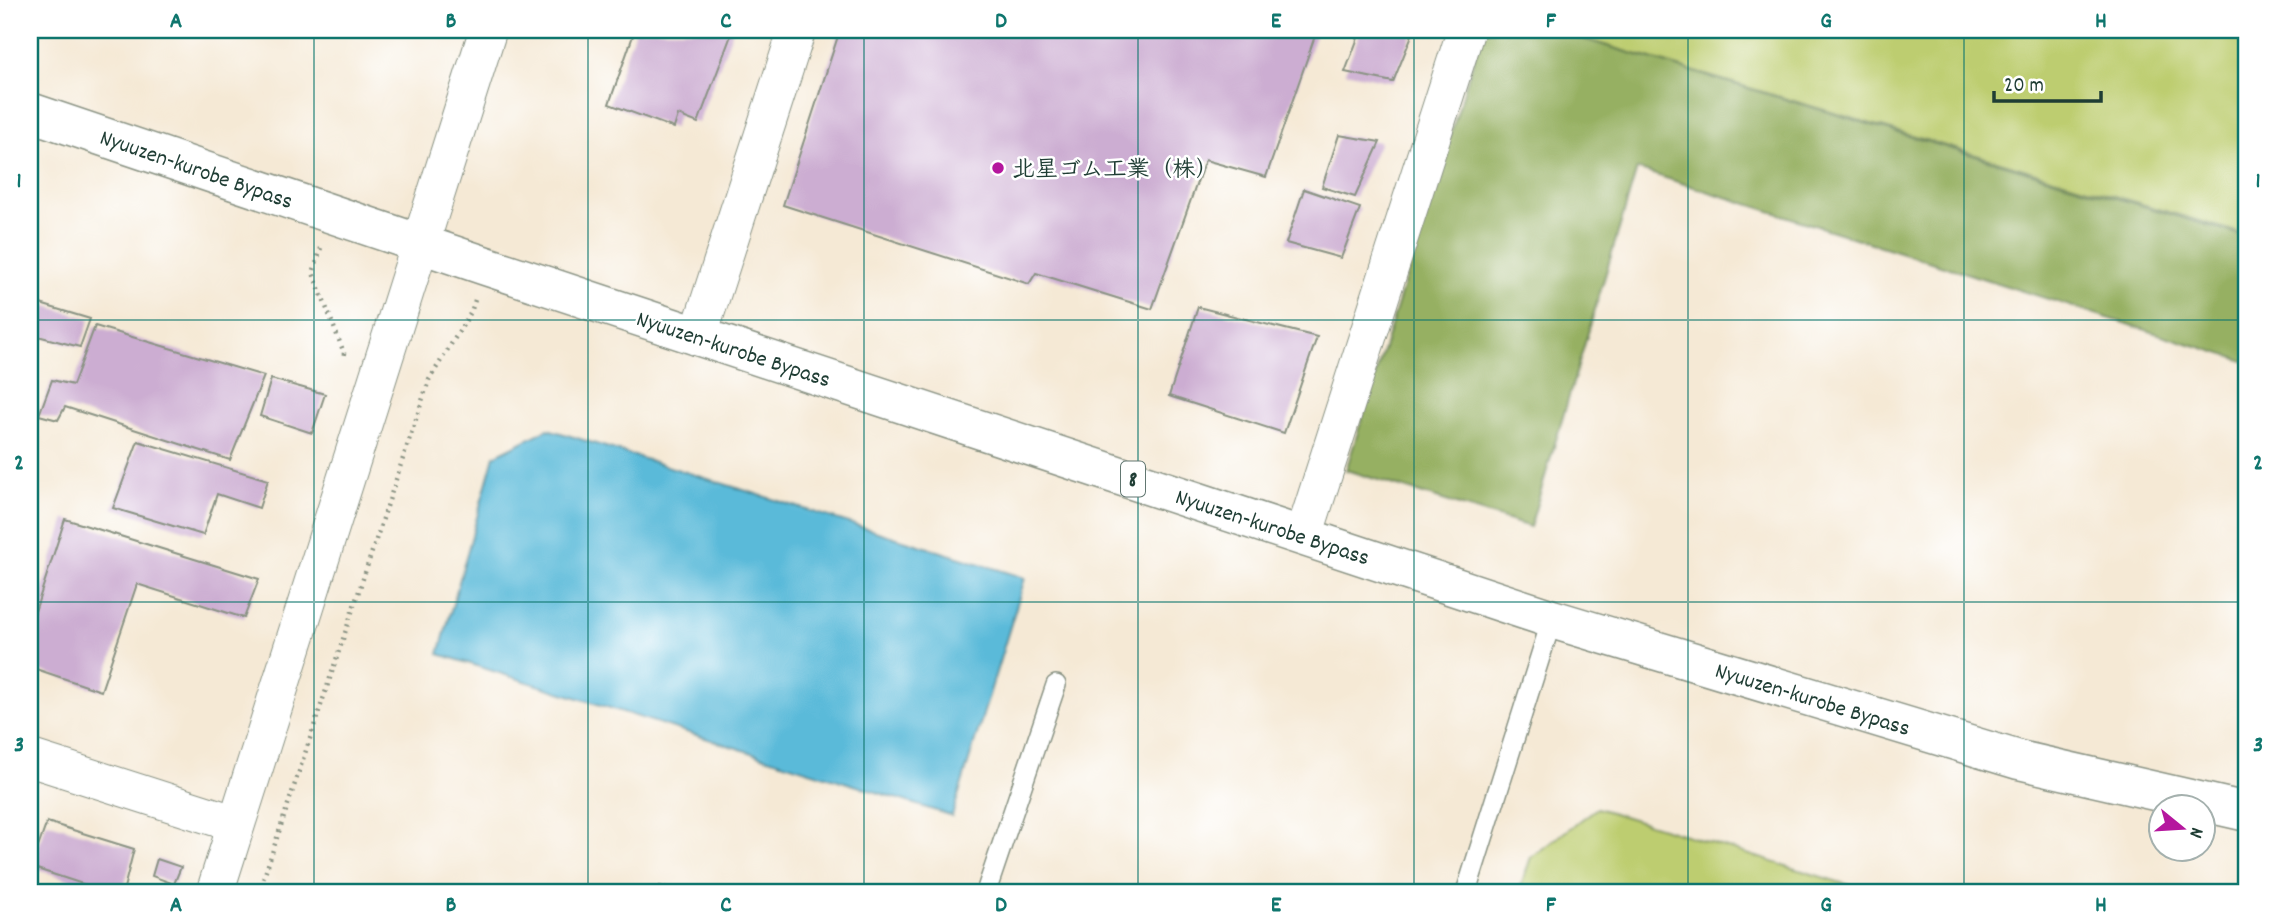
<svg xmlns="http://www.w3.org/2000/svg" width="2277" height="922" font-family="Dekko,'Klee One',sans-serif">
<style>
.green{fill:#bdcd70;stroke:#6e8552;stroke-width:2}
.forest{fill:#96b062;stroke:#5a764b;stroke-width:2}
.water{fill:#5abad9;stroke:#3c7c86;stroke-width:2}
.building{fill:#ccadd2}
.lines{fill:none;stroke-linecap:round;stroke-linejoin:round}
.service-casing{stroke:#8a9384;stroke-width:22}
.minor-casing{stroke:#8a9384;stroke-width:39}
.trunk-casing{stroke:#8a9384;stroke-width:41}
.path{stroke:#8a9384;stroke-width:4.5;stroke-dasharray:2 5;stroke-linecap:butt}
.service{stroke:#fff;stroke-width:19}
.minor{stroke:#fff;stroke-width:37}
.trunk{stroke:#fff;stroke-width:38}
.grid{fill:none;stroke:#0f766e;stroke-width:2;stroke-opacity:0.55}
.poi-dot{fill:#b5179e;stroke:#fff;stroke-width:2.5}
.labels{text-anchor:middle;stroke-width:5;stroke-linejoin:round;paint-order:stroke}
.shield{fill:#fff;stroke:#627771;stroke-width:2}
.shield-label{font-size:21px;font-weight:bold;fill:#1f3d34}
.street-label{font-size:23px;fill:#1f3d34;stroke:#fff}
.poi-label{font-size:23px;font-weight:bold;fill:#1f3d34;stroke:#fff;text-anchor:start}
.neatline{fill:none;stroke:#0f766e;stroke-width:2.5}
.grid-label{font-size:23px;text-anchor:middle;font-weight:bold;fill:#0f766e}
</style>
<rect width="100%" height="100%" fill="#fff"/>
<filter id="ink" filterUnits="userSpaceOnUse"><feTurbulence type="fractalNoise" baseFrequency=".0143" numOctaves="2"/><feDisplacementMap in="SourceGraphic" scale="14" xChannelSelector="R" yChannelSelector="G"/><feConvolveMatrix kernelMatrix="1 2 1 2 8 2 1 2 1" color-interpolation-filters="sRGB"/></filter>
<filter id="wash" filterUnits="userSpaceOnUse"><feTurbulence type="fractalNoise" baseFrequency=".00686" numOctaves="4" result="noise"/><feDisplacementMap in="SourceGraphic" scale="28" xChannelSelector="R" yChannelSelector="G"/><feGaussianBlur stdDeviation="1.57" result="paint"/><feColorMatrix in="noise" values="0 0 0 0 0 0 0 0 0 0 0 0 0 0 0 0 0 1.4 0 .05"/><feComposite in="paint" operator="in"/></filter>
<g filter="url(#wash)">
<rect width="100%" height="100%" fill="#f5e9d5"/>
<g class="green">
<polygon points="1554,30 2247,30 2247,235"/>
<polygon points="1597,808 1871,892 1519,892 1531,857"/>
</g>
<polygon class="forest" points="1483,30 1553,30 2247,237 2247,362 1637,169 1530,527 1346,470"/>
<polygon class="water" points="548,429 1025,578 952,816 439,654 494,456"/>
<g id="blocks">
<g class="building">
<polygon points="635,30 733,30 698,123 678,115 674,128 609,104"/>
<polygon points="840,30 1317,30 1266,177 1205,160 1152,309 1036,273 1029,284 783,205"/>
<polygon points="1361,30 1414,30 1393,82 1345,72"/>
<polygon points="1339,135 1380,142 1355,197 1322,187"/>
<polygon points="1304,189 1360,208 1341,258 1286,243"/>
<polygon points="37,303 90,319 80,347 30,334"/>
<polygon points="1198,307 1317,337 1284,433 1169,396"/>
<polygon points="95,326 264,376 230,460 65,407 58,420 39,415 52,380 73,385"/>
<polygon points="271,379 325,394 312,433 260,416"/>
<polygon points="138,441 268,480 259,508 217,494 203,535 113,508"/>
<polygon points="65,519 259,579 244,618 137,584 101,691 30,667 30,627"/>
<polygon points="47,822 134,849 123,892 107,892 31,867"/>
<polygon points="157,859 181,867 174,884 152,876"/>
<polygon points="660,886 679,892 658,892"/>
</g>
</g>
</g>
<g filter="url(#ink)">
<use href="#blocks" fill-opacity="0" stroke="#8a9384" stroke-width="2"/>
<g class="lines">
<defs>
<g id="service">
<polyline points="986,892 1056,685"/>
<polyline points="1466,892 1552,619"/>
</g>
<g id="minor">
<polyline points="698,337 797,30"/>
<polyline points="1304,535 1466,30"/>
<polyline points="30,758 236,824"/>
<polyline points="215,892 488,30"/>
</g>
<polyline id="trunk" points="30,112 486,266 1552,619 2019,760 2247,812"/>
</defs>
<use href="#service" class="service-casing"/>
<use href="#minor" class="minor-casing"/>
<use href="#trunk" class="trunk-casing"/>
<g class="path">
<polyline points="321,248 313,273 344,353 343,358"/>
<polyline points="259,892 429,380 471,312 475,300"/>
</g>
<use href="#service" class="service"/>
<use href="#minor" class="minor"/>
<use href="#trunk" class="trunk"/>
</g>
</g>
<path class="grid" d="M314,30V892M588,30V892M864,30V892M1138,30V892M1414,30V892M1688,30V892M1964,30V892M30,320H2247M30,602H2247"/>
<circle class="poi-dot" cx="998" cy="168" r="7"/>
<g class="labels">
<rect class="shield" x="1121" y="461.5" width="24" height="35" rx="5"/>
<g class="shield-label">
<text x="1133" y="486">8</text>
</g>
<g class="street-label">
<text transform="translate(197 168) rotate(19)" y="8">Nyuuzen-kurobe Bypass</text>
<text transform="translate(734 348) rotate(18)" y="8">Nyuuzen-kurobe Bypass</text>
<text transform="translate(1273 526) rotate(18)" y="8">Nyuuzen-kurobe Bypass</text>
<text transform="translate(1813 698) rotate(17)" y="8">Nyuuzen-kurobe Bypass</text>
</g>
<g class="poi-label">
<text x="1012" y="176">北星ゴム工業（株）</text>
</g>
</g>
<rect width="2277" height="922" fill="none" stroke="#fff" stroke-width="77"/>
<g transform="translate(2182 828) rotate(108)"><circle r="33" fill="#ffffff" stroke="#a5b1ae" stroke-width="2"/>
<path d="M0-5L12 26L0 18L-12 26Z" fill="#b5179e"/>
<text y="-10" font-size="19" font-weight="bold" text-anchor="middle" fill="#1f3d34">N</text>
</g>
<path d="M1994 91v10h107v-10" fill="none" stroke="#1f3d34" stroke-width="3.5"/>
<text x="2004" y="91" font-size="21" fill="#1f3d34" stroke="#ffffff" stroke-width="5" paint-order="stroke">20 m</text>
<rect x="38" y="38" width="2200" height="846" class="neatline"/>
<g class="grid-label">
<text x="176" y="27">A</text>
<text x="451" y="27">B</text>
<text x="726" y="27">C</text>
<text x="1001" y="27">D</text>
<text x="1276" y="27">E</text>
<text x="1551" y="27">F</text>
<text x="1826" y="27">G</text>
<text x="2101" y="27">H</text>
<text x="19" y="187">1</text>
<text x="2258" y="187">1</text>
<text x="19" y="469">2</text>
<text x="2258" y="469">2</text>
<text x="19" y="751">3</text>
<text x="2258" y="751">3</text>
<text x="176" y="911">A</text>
<text x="451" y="911">B</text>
<text x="726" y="911">C</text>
<text x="1001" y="911">D</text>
<text x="1276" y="911">E</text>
<text x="1551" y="911">F</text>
<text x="1826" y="911">G</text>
<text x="2101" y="911">H</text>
</g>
</svg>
